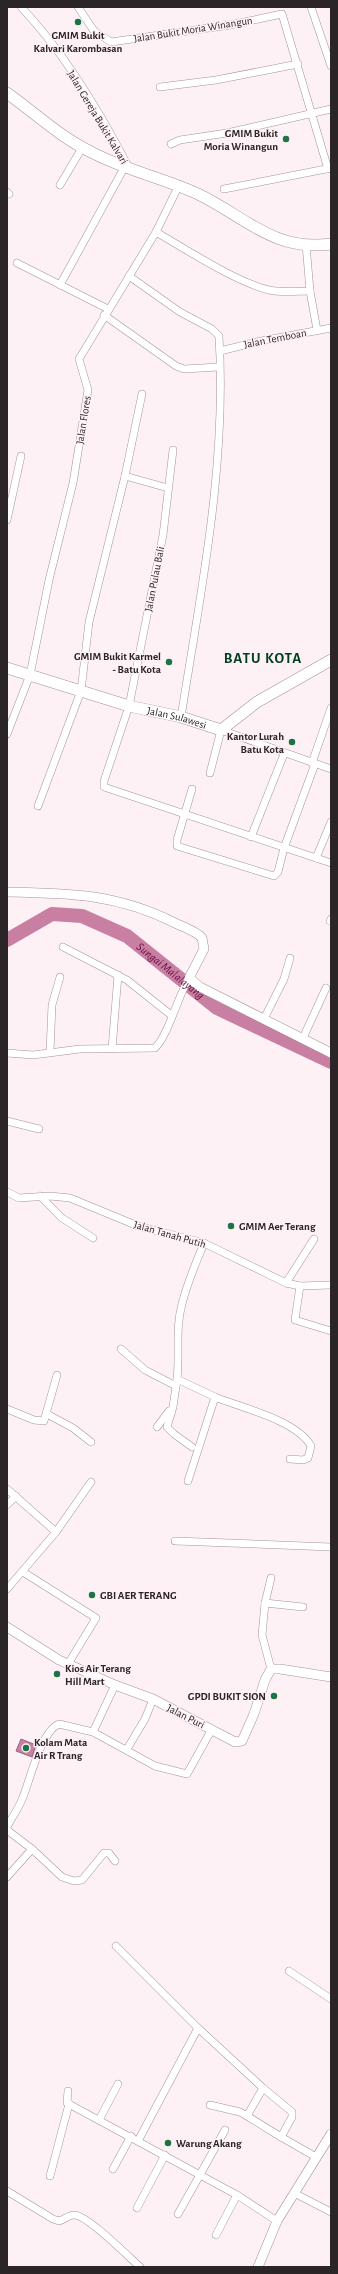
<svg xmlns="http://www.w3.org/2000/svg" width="338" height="2274" font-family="'Alegreya Sans',sans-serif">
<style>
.water{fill:#c87fa2;stroke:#99647d}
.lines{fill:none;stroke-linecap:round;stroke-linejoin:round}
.river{stroke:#c87fa2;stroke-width:14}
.minor-casing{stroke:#a5929a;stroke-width:8}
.tertiary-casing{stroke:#a5929a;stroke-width:10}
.secondary-casing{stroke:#a5929a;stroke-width:12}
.minor{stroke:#fff;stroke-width:7}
.tertiary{stroke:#fff;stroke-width:9}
.secondary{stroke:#fff;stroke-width:11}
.poi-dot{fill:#1e7345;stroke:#fdf1f6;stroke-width:1.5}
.labels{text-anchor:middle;stroke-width:3;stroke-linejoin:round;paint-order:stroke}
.street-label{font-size:11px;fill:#2c2528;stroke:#fdf1f6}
.poi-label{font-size:11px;font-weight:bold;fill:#2c2528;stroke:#fdf1f6;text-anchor:start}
.water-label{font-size:12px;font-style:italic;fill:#670e43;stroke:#fdf1f6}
.district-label{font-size:15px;font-weight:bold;letter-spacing:1px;fill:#003e20;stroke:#fdf1f6}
</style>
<rect width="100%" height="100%" fill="#fdf1f6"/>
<polygon class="water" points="21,1739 36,1745 32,1757 16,1751"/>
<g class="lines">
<path class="river" id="s1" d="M7,940L52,914L82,916L127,936L217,1008L331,1062"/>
<defs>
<g id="minor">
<path d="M21,7C63,51 101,114 129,168"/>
<polyline points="78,7 94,31 111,42 230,25 282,14 328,169"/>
<polyline points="311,7 331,66"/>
<polyline points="160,87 216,80 298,64"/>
<polyline points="171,144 180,140 227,133 331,109"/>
<polyline points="60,185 82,148"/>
<polyline points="224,189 331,168"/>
<polyline points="7,192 9,194"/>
<path d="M156,232C187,250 236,282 269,290C282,293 297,291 310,291"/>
<polyline points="306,244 310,291 317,330"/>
<polyline points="17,263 108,309"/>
<path d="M129,276L180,312L212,329L219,336C227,464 201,591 181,717"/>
<polyline points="60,285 124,168"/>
<polyline points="104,315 176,366 184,369 219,367"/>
<polyline points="220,351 261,341 331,328"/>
<polyline points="173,450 163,535 129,706 104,781 104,787 331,863"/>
<polyline points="125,476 168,488"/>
<polyline points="7,520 21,456"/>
<polyline points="7,734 30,675 49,580 73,483 88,390 79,359 156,232 178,187"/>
<polyline points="312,763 331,708"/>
<polyline points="210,773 221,730 331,769"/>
<polyline points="192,789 177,840 177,846 274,876 278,872 284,848 315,764"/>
<polyline points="38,806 81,691 89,622 125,476 142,394"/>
<polyline points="251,837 284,754"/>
<polyline points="316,858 331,822"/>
<polyline points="330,921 331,919"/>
<polyline points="63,947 127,980 171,1015"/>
<polyline points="264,1019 284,979 290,958"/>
<polyline points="303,1038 326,988"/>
<polyline points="112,1049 118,975"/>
<polyline points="50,1052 52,1005 60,977"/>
<path d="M7,1053L33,1055L80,1049L155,1048C168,1036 178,996 189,978"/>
<polyline points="7,1121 39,1129"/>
<polyline points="7,1192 19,1198 50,1196 70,1198 138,1226 204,1243 286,1283 300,1286 331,1285"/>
<polyline points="40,1196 62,1218 93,1238"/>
<polyline points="286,1283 314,1239"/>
<polyline points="300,1286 295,1320 331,1331"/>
<polyline points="121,1349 145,1370 176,1386"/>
<polyline points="177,1379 173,1407 167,1427 174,1434 192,1447"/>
<path d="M215,1397C242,1408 296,1420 311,1446L308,1458L303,1460L290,1459"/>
<polyline points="7,1409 34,1420 44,1421 57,1375"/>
<polyline points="47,1414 73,1428 91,1442"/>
<polyline points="157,1427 169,1411"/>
<path d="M188,1481L215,1397L177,1379C180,1354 175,1329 182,1304C187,1283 196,1263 204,1243"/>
<polyline points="7,1489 56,1532"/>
<polyline points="7,1505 16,1496"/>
<polyline points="175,1541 331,1547"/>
<polyline points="23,1572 96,1618 68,1664"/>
<polyline points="7,1589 56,1532 91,1482"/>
<polyline points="265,1603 303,1607"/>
<polyline points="271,1669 262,1635 265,1603 271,1578"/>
<polyline points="93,1732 155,1766 187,1774 212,1729"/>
<polyline points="127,1749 145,1719 153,1699"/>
<path d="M7,1827C12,1817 19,1808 23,1797C30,1780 41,1731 59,1724L93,1732L115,1685"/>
<polyline points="7,1830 32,1849 62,1877 74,1881 82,1880 104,1853 109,1853 115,1861"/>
<polyline points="7,1877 32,1849"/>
<polyline points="116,1946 198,2028 263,2088"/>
<polyline points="289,1971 331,1999"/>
<polyline points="68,2091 67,2103 237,2195 277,2221"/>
<polyline points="210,2105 240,2112 247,2116 263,2088 292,2112 292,2117 281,2137 316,2157"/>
<polyline points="247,2116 281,2137"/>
<polyline points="99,2120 118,2084"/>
<polyline points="138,2141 198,2028"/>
<polyline points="113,2169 131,2136"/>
<polyline points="50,2176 69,2104"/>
<path d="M7,2191L53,2219L59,2221C64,2220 68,2215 74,2215C86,2214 129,2257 140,2267"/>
<polyline points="294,2193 331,2212"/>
<polyline points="137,2208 165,2155"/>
<polyline points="178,2214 225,2130"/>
<polyline points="216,2235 237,2195"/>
</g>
<g id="tertiary">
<path d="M7,892C70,893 118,894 175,923C183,927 196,931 202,938L204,949L189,978L200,987L331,1053"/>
<polyline points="7,1627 59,1660 115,1685 153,1699 235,1742 242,1741 254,1714 265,1680 271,1669 280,1669 331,1677"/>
<polyline points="258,2267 277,2221 331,2134"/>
</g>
<g id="secondary">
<path d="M7,93C35,113 60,137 91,152C125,170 163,178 198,194C244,216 274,252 331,244"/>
<path id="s2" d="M7,668L129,706L181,717L221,730L257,702L331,660"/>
</g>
</defs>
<use href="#minor" class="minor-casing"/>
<use href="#tertiary" class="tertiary-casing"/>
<use href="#secondary" class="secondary-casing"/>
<use href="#minor" class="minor"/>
<use href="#tertiary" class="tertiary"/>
<use href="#secondary" class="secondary"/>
</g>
<g class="poi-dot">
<circle cx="78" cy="22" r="4"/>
<circle cx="286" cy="139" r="4"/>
<circle cx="169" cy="662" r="4"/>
<circle cx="292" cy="742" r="4"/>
<circle cx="231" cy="1226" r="4"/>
<circle cx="92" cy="1595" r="4"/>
<circle cx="57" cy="1674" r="4"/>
<circle cx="274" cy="1696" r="4"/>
<circle cx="26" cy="1748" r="4"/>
<circle cx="168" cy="2143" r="4"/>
</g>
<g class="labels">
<g class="street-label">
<text transform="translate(193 29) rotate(-9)" y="4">Jalan Bukit Moria Winangun</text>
<text transform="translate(98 117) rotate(59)" y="4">Jalan Gereja Bukit Kalvari</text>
<text transform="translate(275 338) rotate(-11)" y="4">Jalan Temboan</text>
<text transform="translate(83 420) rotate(-81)" y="4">Jalan Flores</text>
<text transform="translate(154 579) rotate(-79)" y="4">Jalan Pulau Bali</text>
<text dy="4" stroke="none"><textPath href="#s2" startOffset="177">Jalan Sulawesi</textPath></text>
<text transform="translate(170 1234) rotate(16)" y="4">Jalan Tanah Putih</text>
<text transform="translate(186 1716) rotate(27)" y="4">Jalan Puri</text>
</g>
<g class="poi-label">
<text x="78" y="39" text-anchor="middle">GMIM Bukit<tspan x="78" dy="13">Kalvari Karombasan</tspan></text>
<text x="278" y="137" text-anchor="end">GMIM Bukit<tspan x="278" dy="13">Moria Winangun</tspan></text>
<text x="161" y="660" text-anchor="end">GMIM Bukit Karmel<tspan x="161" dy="13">- Batu Kota</tspan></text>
<text x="284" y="740" text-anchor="end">Kantor Lurah<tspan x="284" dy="13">Batu Kota</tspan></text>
<text x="239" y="1230">GMIM Aer Terang</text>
<text x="100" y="1599">GBI AER TERANG</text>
<text x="65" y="1672">Kios Air Terang<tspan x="65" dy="13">Hill Mart</tspan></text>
<text x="266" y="1700" text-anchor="end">GPDI BUKIT SION</text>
<text x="34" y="1746">Kolam Mata<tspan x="34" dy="13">Air R Trang</tspan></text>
<text x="176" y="2147">Warung Akang</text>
</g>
<g class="water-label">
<text dy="4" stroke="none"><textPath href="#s1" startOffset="187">Sungai Malalayang</textPath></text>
</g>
<g class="district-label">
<text x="263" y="663">BATU KOTA</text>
</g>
</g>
<rect width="338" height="2274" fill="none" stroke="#2c2528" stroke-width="16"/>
</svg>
